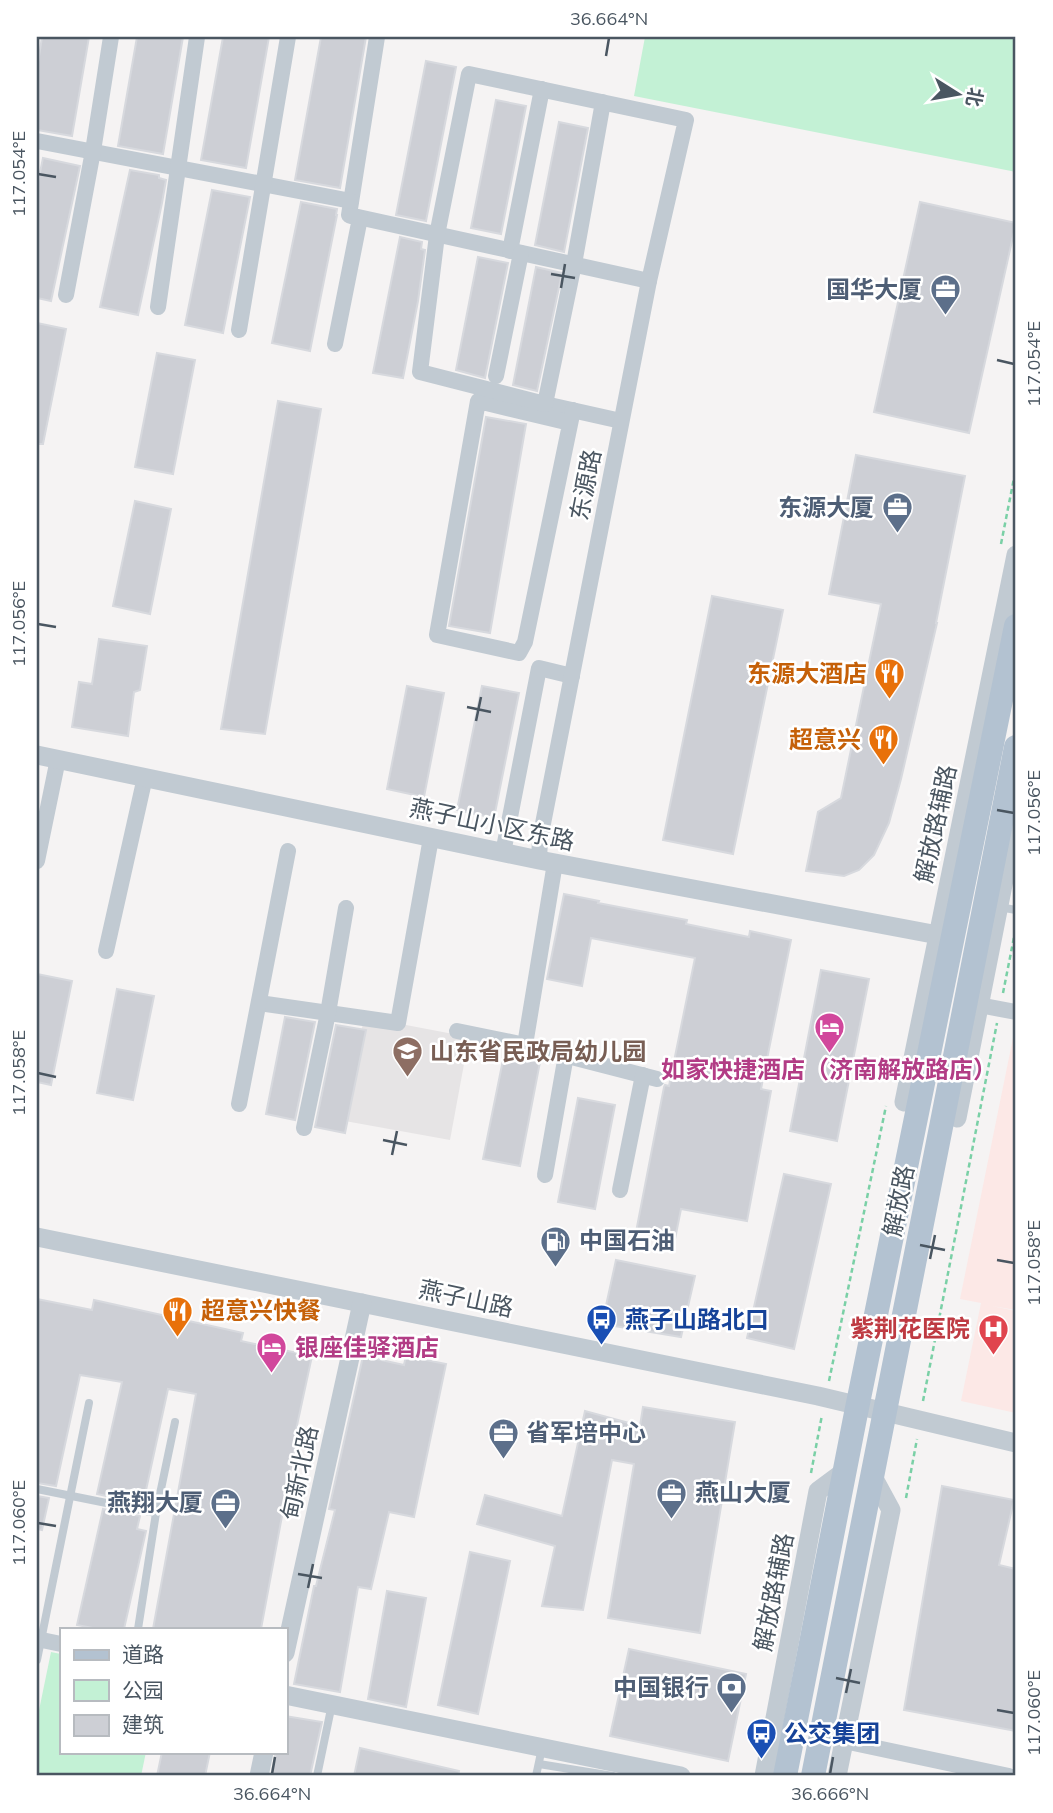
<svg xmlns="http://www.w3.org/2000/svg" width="1053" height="1813" font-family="Mulish,'Noto Sans SC',sans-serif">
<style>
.education{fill:#e6e4e5}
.medical{fill:#fce8e6}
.green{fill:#c3f1d5}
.building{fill:#cdcfd5;stroke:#d7d9de;stroke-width:2}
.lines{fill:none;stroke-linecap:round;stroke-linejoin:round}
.path{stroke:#7ad0a6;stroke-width:2.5;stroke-dasharray:5 3.5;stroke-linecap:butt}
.service{stroke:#c1cad2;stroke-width:8}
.minor{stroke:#c1cad2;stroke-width:16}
.tertiary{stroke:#c1cad2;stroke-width:19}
.primary{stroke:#b3c2d1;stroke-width:24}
.ticks{fill:none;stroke:#4a5661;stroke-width:2.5}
.labels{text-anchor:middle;stroke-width:5;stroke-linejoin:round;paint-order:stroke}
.service-label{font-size:24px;font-weight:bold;fill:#4e5e75;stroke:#fff;text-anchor:end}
.street-label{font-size:24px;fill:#4a5661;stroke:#fff}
.food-label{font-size:24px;font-weight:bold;fill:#c56008;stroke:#fff;text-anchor:end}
.education-label{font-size:24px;font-weight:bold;fill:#785e54;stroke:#fff;text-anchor:start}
.hotel-label{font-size:24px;font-weight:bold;fill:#b23c85;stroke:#fff}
.transit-label{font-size:24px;font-weight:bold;fill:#164399;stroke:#fff;text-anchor:start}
.health-label{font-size:24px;font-weight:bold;fill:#be3a42;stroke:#fff;text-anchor:end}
.neatline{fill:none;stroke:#4a5661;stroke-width:2.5}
.ticks-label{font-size:18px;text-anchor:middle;fill:#4a5661}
</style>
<rect width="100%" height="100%" fill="#f5f3f3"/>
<polygon class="education" points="364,1017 469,1037 450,1140 345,1121"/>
<polygon class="medical" points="1016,1023 1016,1310 992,1306 1016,1311 1016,1413 961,1401 981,1303 960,1299"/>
<g class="green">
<polygon points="645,37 1016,37 1016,172 634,96"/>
<polygon points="51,1652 61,1654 61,1752 146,1752 141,1776 37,1776 37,1720"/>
</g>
<g class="building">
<polygon points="42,37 89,37 72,136 37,130 37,69"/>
<polygon points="137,37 183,37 163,154 118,146"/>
<polygon points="223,37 269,37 246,168 201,160"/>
<polygon points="321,37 366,37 340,188 295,180"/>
<polygon points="426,61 456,67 426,221 396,215"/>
<polygon points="496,100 526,106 501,234 471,228"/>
<polygon points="559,122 588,128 564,252 535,245"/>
<polygon points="43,158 80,166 51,301 37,298 37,187"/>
<polygon points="130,170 159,175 159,178 166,180 162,203 138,315 100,307"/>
<polygon points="212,190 250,197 223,333 185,325"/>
<polygon points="301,202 337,209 336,215 337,215 310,351 272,343"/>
<polygon points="920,202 1016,223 969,433 874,412"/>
<polygon points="400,237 422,242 421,249 425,250 418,301 403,378 373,373"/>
<polygon points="478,257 508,263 485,378 456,370"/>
<polygon points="536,267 562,273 537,391 513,385"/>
<polygon points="37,323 66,329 43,444 37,444"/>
<polygon points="157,353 195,360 173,474 135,467"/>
<polygon points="278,401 321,409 265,734 221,729"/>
<polygon points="486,417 526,424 490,633 449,626"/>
<polygon points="856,455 965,476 936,623 937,623 901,779 889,823 874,855 859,870 844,876 806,871 818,812 841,798 881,604 829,594"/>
<polygon points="135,501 171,509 150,614 113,606"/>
<polygon points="712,596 783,610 733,854 663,840"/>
<polygon points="99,639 147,646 140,690 134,692 128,736 72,727 79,682 92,684"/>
<polygon points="407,686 444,693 424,797 387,789"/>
<polygon points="482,686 519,693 494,818 457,810"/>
<polygon points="564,894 599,901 598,903 687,920 686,924 749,937 750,931 791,940 761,1089 771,1091 747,1221 681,1209 675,1239 636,1232 664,1087 665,1085 669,1086 695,958 591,938 582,986 547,979"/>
<polygon points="821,970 869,979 837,1141 790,1131"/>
<polygon points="37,974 72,981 51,1085 37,1082"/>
<polygon points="117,989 154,996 133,1100 97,1093"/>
<polygon points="285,1017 315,1022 295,1120 266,1114"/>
<polygon points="336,1025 366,1030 345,1133 315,1127"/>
<polygon points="504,1055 540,1062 520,1166 483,1159"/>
<polygon points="578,1098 615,1105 595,1209 558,1202"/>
<polygon points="784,1174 831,1184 794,1349 747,1338"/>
<polygon points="616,1260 695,1276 681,1337 602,1324"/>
<polygon points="37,1299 92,1310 94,1300 243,1333 241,1341 312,1356 296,1430 298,1430 261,1629 153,1629 196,1394 168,1389 143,1504 97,1494 122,1382 80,1375 56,1486 37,1483"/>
<polygon points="363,1356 404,1365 406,1356 446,1364 414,1517 389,1512 371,1589 358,1587 340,1692 294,1684 314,1586 316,1586 335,1510 329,1509"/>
<polygon points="643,1407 735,1422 700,1633 608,1618 634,1464 612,1460 583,1610 542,1606 555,1546 477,1524 485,1495 562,1516 585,1411 640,1426"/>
<polygon points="942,1486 1014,1500 999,1565 1016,1569 1016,1731 904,1710"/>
<polygon points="37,1496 49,1498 42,1530 37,1529"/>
<polygon points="103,1509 140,1516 137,1529 146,1531 124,1629 98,1629 77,1625"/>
<polygon points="470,1552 510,1561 478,1714 438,1705"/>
<polygon points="387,1591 426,1598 406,1707 368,1699"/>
<polygon points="629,1649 746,1674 728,1761 610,1736"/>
<polygon points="285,1716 322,1722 310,1776 271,1776 276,1752 285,1752"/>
<polygon points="360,1748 459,1771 458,1776 354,1776"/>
<polygon points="162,1752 210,1752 205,1776 157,1776"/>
</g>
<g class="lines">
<g class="path">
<polyline points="1001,544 1016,468"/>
<polyline points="1003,993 1016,927"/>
<polyline points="829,1381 886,1106"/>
<polyline points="923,1401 997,1023"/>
<polyline points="811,1473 822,1415"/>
<polyline points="906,1498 917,1439"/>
</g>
<g class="service">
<polyline points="999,907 1016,910"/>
<polyline points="37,1489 156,1513"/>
<polyline points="138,1629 156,1513 175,1422"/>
<polyline points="37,1660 89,1403"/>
<polyline points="539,1764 613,1776"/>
<polyline points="317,1776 332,1704"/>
<polyline points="536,1776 542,1748"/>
</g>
<g class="minor">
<polyline points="377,37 349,215 649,281"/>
<polyline points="37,141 351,201"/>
<polyline points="510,251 542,89"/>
<polyline points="66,295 93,151 111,37"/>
<polyline points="158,307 197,37"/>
<polyline points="239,330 288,37"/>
<polyline points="335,344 360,218 351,216"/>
<polyline points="496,376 521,253"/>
<polyline points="545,404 621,421"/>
<polyline points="570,423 478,401 437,635 519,653 525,642 573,410"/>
<polyline points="503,853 539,668 572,676"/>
<polyline points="539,860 540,839 649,281 686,120 469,74 437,235 420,372 545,404 574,264 603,102"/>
<polyline points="37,861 58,759"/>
<polyline points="555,863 525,1045 657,1079"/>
<polyline points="106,951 145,777"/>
<polyline points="259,1003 398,1023 431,838"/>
<polyline points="979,1005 1016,1012"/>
<polyline points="457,1031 525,1045"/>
<polyline points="239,1104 288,851"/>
<polyline points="304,1128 328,1013 346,908"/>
<polyline points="545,1175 566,1055"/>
<polyline points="620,1190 643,1075"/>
<polyline points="37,1639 61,1644"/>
<polyline points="844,1741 1009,1776"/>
</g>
<g class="tertiary">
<polyline points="37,755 539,860 938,935"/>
<polyline points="904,1102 1016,555"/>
<polyline points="957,1118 1016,819"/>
<polyline points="37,1237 818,1396 1016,1443"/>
<polyline points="285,1653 362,1303"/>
<polyline points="285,1695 681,1776"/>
<polyline points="259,1776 264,1752"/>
<polyline points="764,1776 818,1491 845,1471"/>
<polyline points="837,1776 891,1510 872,1475"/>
</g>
<g class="primary">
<polyline points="785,1776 856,1413 1016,626"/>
<polyline points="813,1776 1016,747"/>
</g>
</g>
<path class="ticks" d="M606,56L609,38M38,174L56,177M551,274L575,278M561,288L565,264M997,360L1014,364M38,624L56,627M467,707L491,712M476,721L481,697M997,810L1014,813M38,1073L56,1077M383,1140L407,1145M392,1155L397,1131M920,1245L945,1250M930,1259L935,1235M997,1260L1014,1263M38,1523L56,1526M298,1574L322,1578M308,1588L313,1564M836,1678L860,1683M846,1693L851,1669M997,1710L1014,1713M272,1774L275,1757M830,1774L833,1757"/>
<defs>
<symbol id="office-pin" viewBox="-11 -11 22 30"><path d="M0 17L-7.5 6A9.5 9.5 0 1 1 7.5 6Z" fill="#5c6f8a" stroke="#fff"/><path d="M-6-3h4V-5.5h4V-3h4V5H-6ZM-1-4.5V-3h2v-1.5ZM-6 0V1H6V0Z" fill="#fff"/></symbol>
<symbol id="restaurant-pin" viewBox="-11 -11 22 30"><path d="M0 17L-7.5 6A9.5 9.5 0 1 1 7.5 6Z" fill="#e8710a" stroke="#fff"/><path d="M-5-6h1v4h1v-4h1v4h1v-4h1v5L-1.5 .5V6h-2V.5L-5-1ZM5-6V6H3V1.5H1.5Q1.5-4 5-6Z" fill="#fff"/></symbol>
<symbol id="hotel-pin" viewBox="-11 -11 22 30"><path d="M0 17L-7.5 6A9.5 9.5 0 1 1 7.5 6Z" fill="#d1479c" stroke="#fff"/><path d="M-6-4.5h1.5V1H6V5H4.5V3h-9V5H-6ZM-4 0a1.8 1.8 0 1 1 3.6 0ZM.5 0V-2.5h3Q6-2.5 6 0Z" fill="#fff"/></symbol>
<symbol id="school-pin" viewBox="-11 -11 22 30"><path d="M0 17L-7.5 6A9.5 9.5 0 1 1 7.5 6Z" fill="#8d6e63" stroke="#fff"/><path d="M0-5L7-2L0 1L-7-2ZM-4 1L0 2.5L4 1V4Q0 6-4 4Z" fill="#fff"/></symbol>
<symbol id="fuel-pin" viewBox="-11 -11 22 30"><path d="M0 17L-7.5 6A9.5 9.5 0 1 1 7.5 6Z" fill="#5c6f8a" stroke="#fff"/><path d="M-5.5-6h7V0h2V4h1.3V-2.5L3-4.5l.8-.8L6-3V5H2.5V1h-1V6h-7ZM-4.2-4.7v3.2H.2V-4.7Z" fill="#fff"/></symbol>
<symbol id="bus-pin" viewBox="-11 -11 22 30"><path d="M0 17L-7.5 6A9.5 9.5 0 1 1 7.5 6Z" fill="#1a4fb4" stroke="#fff"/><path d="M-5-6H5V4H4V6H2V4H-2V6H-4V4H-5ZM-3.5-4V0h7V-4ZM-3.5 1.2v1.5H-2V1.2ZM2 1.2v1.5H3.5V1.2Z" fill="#fff"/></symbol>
<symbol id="hospital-pin" viewBox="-11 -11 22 30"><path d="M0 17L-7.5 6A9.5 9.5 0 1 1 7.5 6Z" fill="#e0444e" stroke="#fff"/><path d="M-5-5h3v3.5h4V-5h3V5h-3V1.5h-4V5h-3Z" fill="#fff"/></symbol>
<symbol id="bank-pin" viewBox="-11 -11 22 30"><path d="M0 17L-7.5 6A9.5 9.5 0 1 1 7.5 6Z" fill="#5c6f8a" stroke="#fff"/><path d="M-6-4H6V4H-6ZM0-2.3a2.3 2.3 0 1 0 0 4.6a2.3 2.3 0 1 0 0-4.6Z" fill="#fff"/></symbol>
</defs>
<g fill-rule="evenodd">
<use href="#office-pin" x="928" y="272" width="35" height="47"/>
<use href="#office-pin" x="880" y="490" width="35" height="47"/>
<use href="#restaurant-pin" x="872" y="656" width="35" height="47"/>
<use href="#restaurant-pin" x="866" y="722" width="35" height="47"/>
<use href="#hotel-pin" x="812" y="1010" width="35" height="47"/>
<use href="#school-pin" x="390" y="1034" width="35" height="47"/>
<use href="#fuel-pin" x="538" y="1224" width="35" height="47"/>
<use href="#restaurant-pin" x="160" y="1294" width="35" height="47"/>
<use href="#bus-pin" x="584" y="1302" width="35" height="47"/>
<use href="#hospital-pin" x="976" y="1312" width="35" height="47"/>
<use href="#hotel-pin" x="254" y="1330" width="35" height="47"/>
<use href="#office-pin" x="486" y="1416" width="35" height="47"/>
<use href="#office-pin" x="654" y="1476" width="35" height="47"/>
<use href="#office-pin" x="208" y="1486" width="35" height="47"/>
<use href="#bank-pin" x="714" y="1670" width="35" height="47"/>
<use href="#bus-pin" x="744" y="1716" width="35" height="47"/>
</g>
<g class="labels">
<g class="service-label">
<text x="922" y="298">国华大厦</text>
<text x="874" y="516">东源大厦</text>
<text x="579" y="1249" text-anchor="start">中国石油</text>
<text x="526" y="1441" text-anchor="start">省军培中心</text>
<text x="695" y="1501" text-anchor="start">燕山大厦</text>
<text x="203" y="1511">燕翔大厦</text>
<text x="709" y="1696">中国银行</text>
</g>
<g class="street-label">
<text transform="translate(586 485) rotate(-79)" y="8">东源路</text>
<text transform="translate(936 824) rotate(-78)" y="8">解放路辅路</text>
<text transform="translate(492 825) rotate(12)" y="8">燕子山小区东路</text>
<text transform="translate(899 1201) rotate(-79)" y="8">解放路</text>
<text transform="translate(466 1299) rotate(12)" y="8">燕子山路</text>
<text transform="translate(300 1473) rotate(-78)" y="8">甸新北路</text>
<text transform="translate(774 1592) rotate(-79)" y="8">解放路辅路</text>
</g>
<g class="food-label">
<text x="867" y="682">东源大酒店</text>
<text x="861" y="748">超意兴</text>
<text x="201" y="1319" text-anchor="start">超意兴快餐</text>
</g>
<g class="education-label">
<text x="430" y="1060">山东省民政局幼儿园</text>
</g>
<g class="hotel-label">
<text x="829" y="1078">如家快捷酒店（济南解放路店）</text>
<text x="295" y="1356" text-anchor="start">银座佳驿酒店</text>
</g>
<g class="transit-label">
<text x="625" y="1328">燕子山路北口</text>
<text x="784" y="1742">公交集团</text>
</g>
<g class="health-label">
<text x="970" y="1337">紫荆花医院</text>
</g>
</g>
<rect width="1053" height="1813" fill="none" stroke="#ffffff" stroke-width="77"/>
<rect x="60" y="1628" width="228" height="126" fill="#ffffff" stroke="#b7bbc0" stroke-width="2"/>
<rect x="74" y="1650" width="35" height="10" fill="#b3c2d1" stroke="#b7bbc0" stroke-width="2"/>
<text x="122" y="1662" font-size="21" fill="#4a5661">道路</text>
<rect x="74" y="1680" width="35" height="21" fill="#c3f1d5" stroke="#b7bbc0" stroke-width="2"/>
<text x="122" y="1698" font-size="21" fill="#4a5661">公园</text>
<rect x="74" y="1715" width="35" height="21" fill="#cdcfd5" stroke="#b7bbc0" stroke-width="2"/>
<text x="122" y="1732" font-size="21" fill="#4a5661">建筑</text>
<g transform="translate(958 94) rotate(101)" stroke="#ffffff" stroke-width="5" paint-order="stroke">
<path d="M0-5L12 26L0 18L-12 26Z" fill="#4a5661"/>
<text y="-10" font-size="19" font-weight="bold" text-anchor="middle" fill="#4a5661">北</text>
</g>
<rect x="38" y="38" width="976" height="1736" class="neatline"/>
<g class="ticks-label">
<text x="609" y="25">36.664°N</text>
<text transform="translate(19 174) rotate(-90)" y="6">117.054°E</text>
<text transform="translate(1034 364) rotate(-90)" y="6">117.054°E</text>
<text transform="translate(19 624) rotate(-90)" y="6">117.056°E</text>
<text transform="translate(1034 813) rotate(-90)" y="6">117.056°E</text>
<text transform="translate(19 1073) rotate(-90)" y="6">117.058°E</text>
<text transform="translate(1034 1263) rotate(-90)" y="6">117.058°E</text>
<text transform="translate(19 1523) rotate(-90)" y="6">117.060°E</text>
<text transform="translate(1034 1713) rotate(-90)" y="6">117.060°E</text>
<text x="272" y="1800">36.664°N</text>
<text x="830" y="1800">36.666°N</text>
</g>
</svg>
